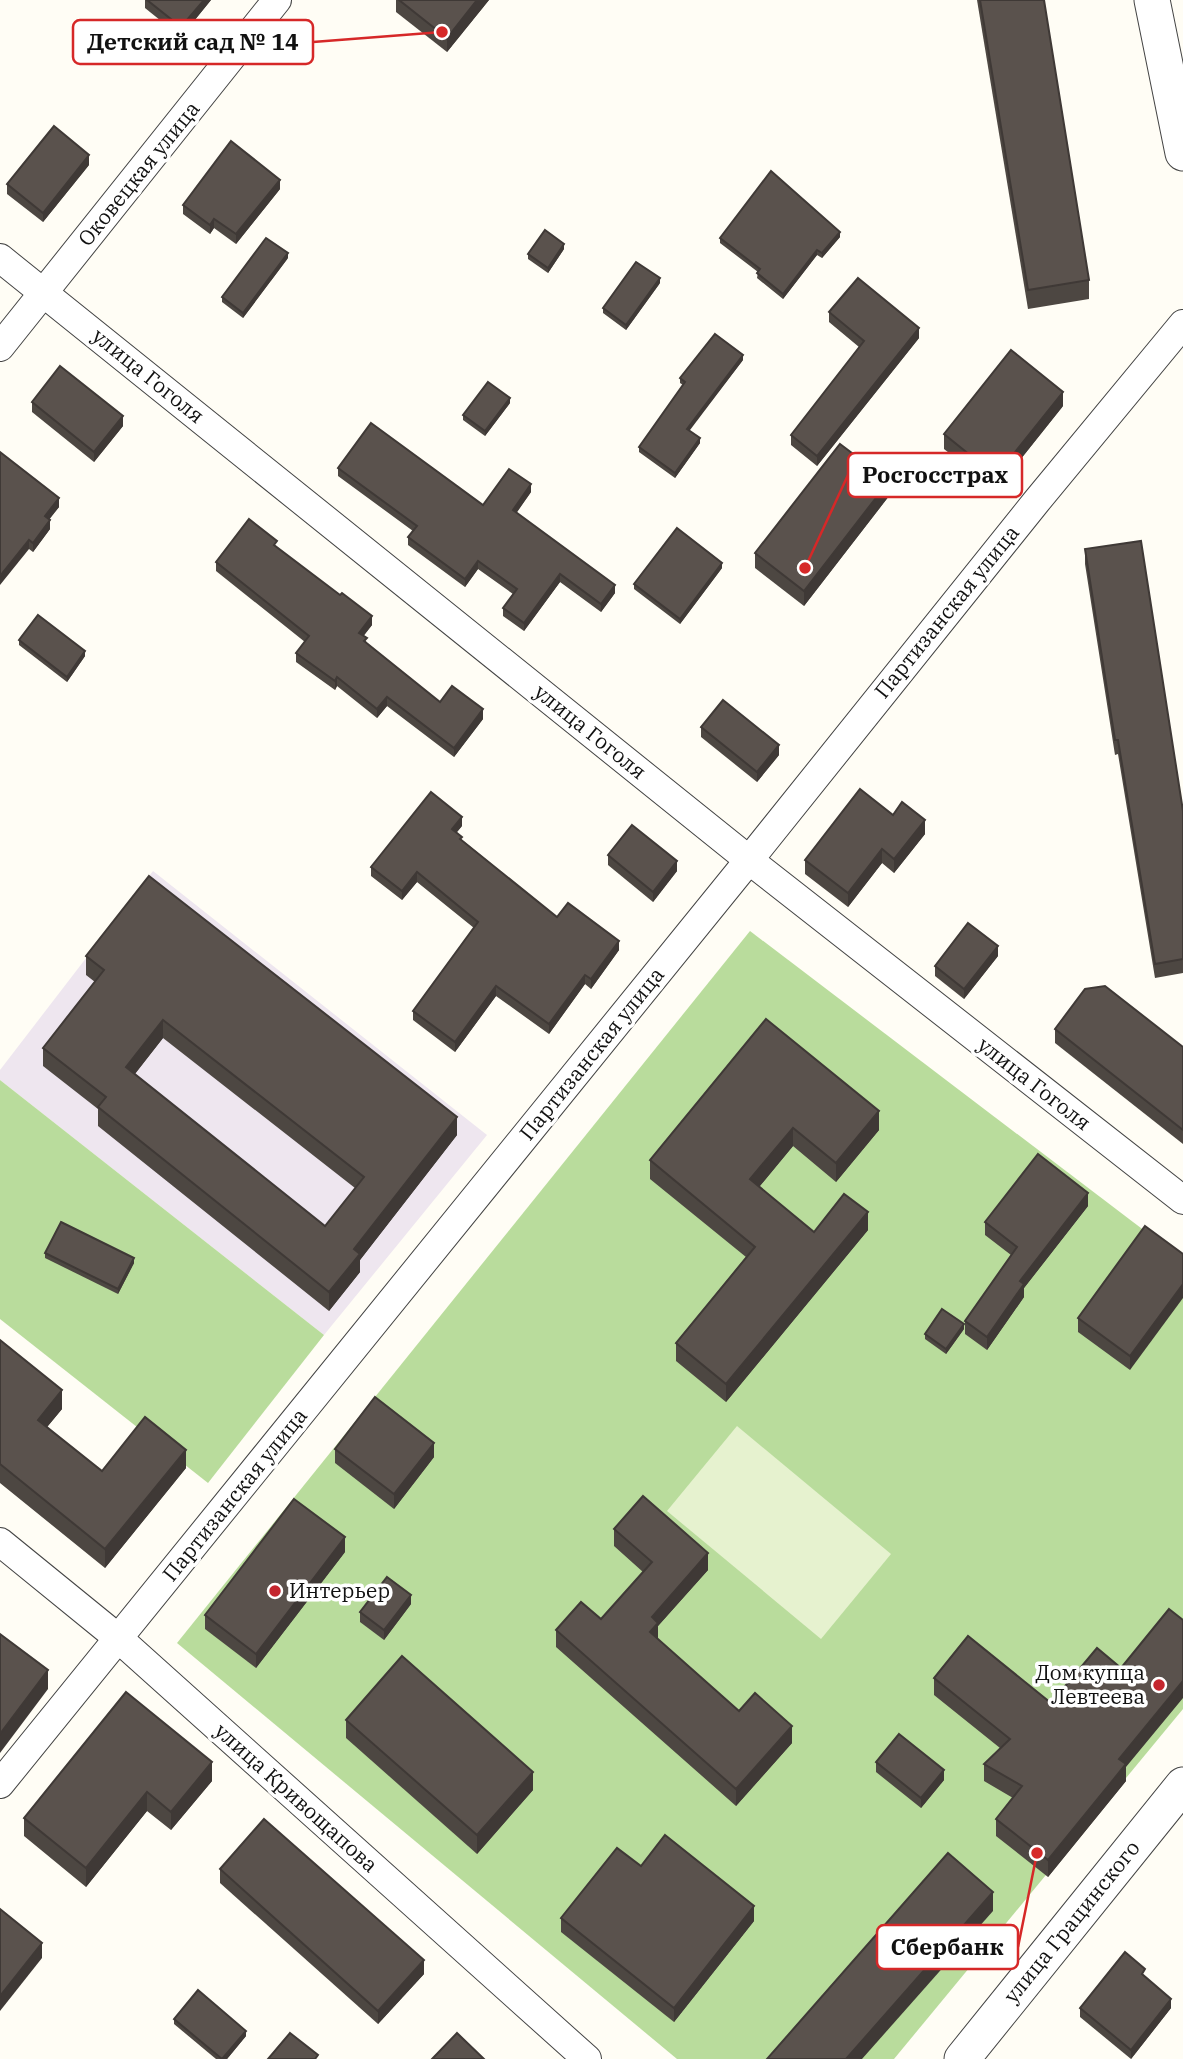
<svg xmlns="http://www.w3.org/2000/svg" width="1183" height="2059" font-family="'IBM Plex Serif',serif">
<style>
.industrial{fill:#eee6ef}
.forest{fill:#b9dc9c}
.pitch{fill:#e6f2cf}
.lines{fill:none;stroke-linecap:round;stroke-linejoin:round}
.minor-casing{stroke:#444;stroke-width:30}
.tertiary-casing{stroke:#444;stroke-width:37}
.minor{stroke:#fff;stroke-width:28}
.tertiary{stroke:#fff;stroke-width:35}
.wall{fill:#4d4742;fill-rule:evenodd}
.shaded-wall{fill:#3f3936}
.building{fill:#5a524d;stroke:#3f3936;stroke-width:2;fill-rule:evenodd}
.poi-dot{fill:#c4262e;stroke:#fff;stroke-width:2.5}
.labels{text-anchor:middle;stroke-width:7;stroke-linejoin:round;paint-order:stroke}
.street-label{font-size:21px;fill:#111;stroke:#fff}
.poi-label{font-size:21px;fill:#111;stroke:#fff;text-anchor:start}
.leader{fill:none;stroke:#d62828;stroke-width:2.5}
.callout-dot{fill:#d62828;stroke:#fff;stroke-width:2.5}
.callout{fill:#fff;stroke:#d62828;stroke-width:2.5}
.callout-label{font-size:23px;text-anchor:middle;font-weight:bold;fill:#111}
</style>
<rect width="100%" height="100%" fill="#fffdf5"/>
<polygon class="industrial" points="153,871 487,1135 324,1335 0,1080 0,1070"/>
<g class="forest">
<polygon points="750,931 1183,1260 1183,1709 894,2059 677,2059 177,1643"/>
<polygon points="0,1080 324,1335 208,1483 0,1319"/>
</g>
<polygon class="pitch" points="737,1426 891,1554 821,1639 667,1511"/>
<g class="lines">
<defs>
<g id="minor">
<polyline points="0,258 749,860 1183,1200"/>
<polyline points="0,347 277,0"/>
<polyline points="0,1542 118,1638 587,2059"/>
<polyline points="0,1784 749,860 1036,502 1183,324"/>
</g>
<g id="tertiary">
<polyline points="1152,0 1183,153"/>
<polyline points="962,2059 1183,1785"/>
</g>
</defs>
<use href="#minor" class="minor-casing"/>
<use href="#tertiary" class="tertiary-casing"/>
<use href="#minor" class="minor"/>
<use href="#tertiary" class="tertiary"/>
</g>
<g class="wall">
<polygon points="145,0 211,0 181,37 145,8"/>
<polygon points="396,0 489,0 447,52 396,12"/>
<polygon points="977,0 1044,0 1089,280 1089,299 1028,309"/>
<polygon points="89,165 43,222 7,194 7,184"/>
<polygon points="280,189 236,244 214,228 210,234 183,214 183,205"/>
<polygon points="840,237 822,258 817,255 783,299 757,278 758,272 720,243 720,238"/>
<polygon points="564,249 548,273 528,259 528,254"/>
<polygon points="288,258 243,318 222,302 222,297"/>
<polygon points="660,283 626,330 603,313 603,308"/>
<polygon points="829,312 919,338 817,466 791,445 791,435 859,347 829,322"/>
<polygon points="743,360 689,430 700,443 675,478 639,452 639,447 683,385 680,383 680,378"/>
<polygon points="32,402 123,426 94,462 32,412"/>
<polygon points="510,403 485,436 463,420 463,415"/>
<polygon points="1063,406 996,490 944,449 944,434"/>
<polygon points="0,452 59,507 49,519 50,529 33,552 29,549"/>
<polygon points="338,468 483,505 531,492 516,513 615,593 601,612 560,582 524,631 503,616 503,608 513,594 478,569 465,587 408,545 408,537 413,531 338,476"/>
<polygon points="889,496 804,606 755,568 755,553"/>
<polygon points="277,547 372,625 363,636 367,643 440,702 483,719 454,757 387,706 377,718 337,686 335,690 296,662 296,653 305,642 216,571 216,562"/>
<polygon points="1085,549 1183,811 1183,973 1155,978 1118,754 1115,755 1085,564"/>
<polygon points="722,568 680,624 634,589 634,584"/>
<polygon points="19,640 85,656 67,682 19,645"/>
<polygon points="701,727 779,755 757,782 701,737"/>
<polygon points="893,815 925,834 894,873 882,863 848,907 805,874 805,860"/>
<polygon points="462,826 456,833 462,840 557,917 619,950 591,989 585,984 549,1034 496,996 455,1052 413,1020 413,1011 474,928 417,882 402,900 371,876 371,867"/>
<polygon points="608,855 677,871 653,902 608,865"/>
<path d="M86,956L457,1135L360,1260V1272L329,1311L98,1126V1109L43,1066V1048L95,982L86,975ZM163,1038L355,1188L325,1226L135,1074Z"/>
<polygon points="998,956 964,999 935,976 935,966"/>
<polygon points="766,1019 879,1130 836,1182 793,1146 759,1187 814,1232 868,1230 726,1402 676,1361 676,1343 746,1257 650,1179 650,1160"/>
<polygon points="1055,1029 1183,1047 1183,1144 1055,1043"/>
<polygon points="1088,1206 1024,1288 1024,1297 987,1350 965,1334 965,1321 1011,1255 985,1235 985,1222"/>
<polygon points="1145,1226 1130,1370 1078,1332 1078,1318"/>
<polygon points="45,1253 134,1263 118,1294 45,1258"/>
<polygon points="964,1329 946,1354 925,1339 925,1334"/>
<polygon points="0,1340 62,1409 47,1427 102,1471 186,1468 105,1568 0,1483"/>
<polygon points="335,1449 434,1457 394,1509 335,1463"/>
<polygon points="614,1529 708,1570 658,1626 658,1639 739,1711 792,1743 736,1806 556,1647 556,1630 601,1619 643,1572 614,1546"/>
<polygon points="345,1552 256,1668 205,1629 205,1615"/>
<polygon points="411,1604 384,1640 360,1622 360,1612"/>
<polygon points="934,1678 1126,1767 1126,1781 1048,1877 996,1836 996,1819 1013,1798 984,1781 984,1764 1000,1748 934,1695"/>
<polygon points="126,1692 212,1781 171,1830 147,1811 86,1887 24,1836 24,1818"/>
<polygon points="346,1720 533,1790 477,1854 346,1738"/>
<polygon points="876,1762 944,1780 921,1808 876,1772"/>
<polygon points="220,1869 424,1974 378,2024 220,1883"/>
<polygon points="561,1918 754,1921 674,2022 561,1932"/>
<polygon points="1145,1976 1171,2008 1131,2059 1080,2017 1080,2008"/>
<polygon points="174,2019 246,2036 227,2059 216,2059 174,2024"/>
</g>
<g class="shaded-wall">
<polygon points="204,0 211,0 181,37 181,27"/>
<polygon points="477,0 489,0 447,52 447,38"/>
<polygon points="89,155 89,165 43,222 43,213"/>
<polygon points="280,180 280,189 236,244 236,234"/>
<polygon points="214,219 214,228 210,234 210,225"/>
<polygon points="840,232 840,237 822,258 822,253"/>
<polygon points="564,244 564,249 548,273 548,268"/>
<polygon points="817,250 817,255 783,299 783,294"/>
<polygon points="288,253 288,258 243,318 243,313"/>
<polygon points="660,278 660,283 626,330 626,325"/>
<polygon points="919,328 919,338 817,466 817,456"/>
<polygon points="743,355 743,360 687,434 687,429"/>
<polygon points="1063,392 1063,406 996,490 996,476"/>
<polygon points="510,398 510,403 485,436 485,431"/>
<polygon points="123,416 123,426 94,462 94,452"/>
<polygon points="700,438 700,443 675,478 675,473"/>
<polygon points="889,481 889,496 804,606 804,591"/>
<polygon points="531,484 531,492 513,518 513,510"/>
<polygon points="59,498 59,507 45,525 45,516"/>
<polygon points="50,520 50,529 33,552 33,543"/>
<polygon points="29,540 29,549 0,585 0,576"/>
<polygon points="478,561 478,569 465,587 465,579"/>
<polygon points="722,563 722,568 680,624 680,619"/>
<polygon points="560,574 560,582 524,631 524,623"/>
<polygon points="615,585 615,593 601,612 601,604"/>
<polygon points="372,616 372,625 359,642 359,633"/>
<polygon points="85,651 85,656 67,682 67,677"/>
<polygon points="337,677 337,686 335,690 335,681"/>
<polygon points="387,697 387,706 377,718 377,709"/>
<polygon points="483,709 483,719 454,757 454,748"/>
<polygon points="779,745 779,755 757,782 757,772"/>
<polygon points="462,817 462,826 452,838 452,829"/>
<polygon points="925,820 925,834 894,873 894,859"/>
<polygon points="882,849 882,863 848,907 848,893"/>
<polygon points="677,861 677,871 653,902 653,892"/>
<polygon points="417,872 417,882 402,900 402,891"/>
<polygon points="619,941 619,950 591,989 591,979"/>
<polygon points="998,946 998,956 964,999 964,989"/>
<polygon points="585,975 585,984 549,1034 549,1024"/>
<polygon points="496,986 496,996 455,1052 455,1042"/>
<polygon points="163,1020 163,1038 126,1085 126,1067"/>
<polygon points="879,1111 879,1130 836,1182 836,1163"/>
<polygon points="457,1117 457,1135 360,1260 360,1272 329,1311 329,1292 354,1249"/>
<polygon points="793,1128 793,1146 750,1198 750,1179"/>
<polygon points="1088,1193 1088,1206 1024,1288 1024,1297 987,1350 987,1337 1020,1281"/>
<polygon points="868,1212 868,1230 726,1402 726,1384"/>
<polygon points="134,1258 134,1263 118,1294 118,1289"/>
<polygon points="1183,1284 1183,1298 1130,1370 1130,1356"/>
<polygon points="964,1324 964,1329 946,1354 946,1349"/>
<polygon points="62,1390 62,1409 38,1438 38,1420"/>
<polygon points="434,1443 434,1457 394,1509 394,1494"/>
<polygon points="186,1450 186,1468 105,1568 105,1549"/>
<polygon points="345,1537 345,1552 256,1668 256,1654"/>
<polygon points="708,1553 708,1570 658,1626 658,1640 650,1632 652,1617"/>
<polygon points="411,1595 411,1604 384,1640 384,1630"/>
<polygon points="48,1670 48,1689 0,1753 0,1734"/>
<polygon points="1183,1681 1183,1698 1126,1767 1126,1781 1048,1877 1048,1860 1119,1759"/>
<polygon points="792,1726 792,1743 736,1806 736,1789"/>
<polygon points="212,1762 212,1781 171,1830 171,1812"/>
<polygon points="944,1770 944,1780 921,1808 921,1798"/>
<polygon points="533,1772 533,1790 477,1854 477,1835"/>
<polygon points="147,1792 147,1811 86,1887 86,1868"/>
<polygon points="993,1892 993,1911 862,2059 846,2059"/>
<polygon points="754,1906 754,1921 674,2022 674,2008"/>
<polygon points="42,1943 42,1958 0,2011 0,1996"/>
<polygon points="424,1960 424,1974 378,2024 378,2011"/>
<polygon points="1171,1999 1171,2008 1131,2059 1131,2050"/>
<polygon points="246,2031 246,2036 227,2059 222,2059"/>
</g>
<g class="building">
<polygon points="147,0 204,0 181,27"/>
<polygon points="399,0 477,0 447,38"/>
<polygon points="980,0 1044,0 1089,280 1028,290"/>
<polygon points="54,126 89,155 43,213 7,184"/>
<polygon points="231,141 280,180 236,234 214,219 210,225 183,205"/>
<polygon points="771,171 840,232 822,253 817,250 783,294 757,273 760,269 720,238"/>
<polygon points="545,230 564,244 548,268 528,254"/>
<polygon points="266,238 288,253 243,313 222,297"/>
<polygon points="636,262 660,278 626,325 603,308"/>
<polygon points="858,278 919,328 817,456 791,435 864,341 829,312"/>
<polygon points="715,334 743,355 687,429 700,438 675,473 639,447 685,382 680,378"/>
<polygon points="1011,350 1063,392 996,476 944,434"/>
<polygon points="60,366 123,416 94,452 32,402"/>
<polygon points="488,382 510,398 485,431 463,415"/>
<polygon points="371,423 483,505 509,469 531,484 513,510 615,585 601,604 560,574 524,623 503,608 517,589 478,561 465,579 408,537 417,526 338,468"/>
<polygon points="840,444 889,481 804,591 755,553"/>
<polygon points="0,452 59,498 45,516 50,520 33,543 29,540 0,576"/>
<polygon points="249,519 277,541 274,545 340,595 342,593 372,616 359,633 367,638 364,641 440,702 452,686 483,709 454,748 387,697 377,709 337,677 335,681 296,653 309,636 216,562"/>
<polygon points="677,528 722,563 680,619 634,584"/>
<polygon points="1141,541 1183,811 1183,959 1155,964 1118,740 1115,740 1085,549"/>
<polygon points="38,615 85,651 67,677 19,640"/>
<polygon points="723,700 779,745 757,772 701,727"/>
<polygon points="860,789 893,815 902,802 925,820 894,859 882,849 848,893 805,860"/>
<polygon points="431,792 462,817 452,829 462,837 460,839 557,917 568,903 619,941 591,979 585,975 549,1024 496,986 455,1042 413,1011 478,922 417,872 402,891 371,867"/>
<polygon points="632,825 677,861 653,892 608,855"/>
<path d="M149,876L457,1117L354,1249L360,1254L329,1292L98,1107L106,1097L43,1048L104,970L86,956ZM163,1020L364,1177L325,1226L126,1067Z"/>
<polygon points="968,923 998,946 964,989 935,966"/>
<polygon points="1105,986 1183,1047 1183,1130 1055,1029 1085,989"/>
<polygon points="766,1019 879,1111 836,1163 793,1128 750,1179 814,1232 844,1194 868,1212 726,1384 676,1343 755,1247 650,1160"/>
<polygon points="1038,1154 1088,1193 1020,1281 1024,1284 987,1337 965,1321 1017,1247 985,1222"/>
<polygon points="61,1222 134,1258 118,1289 45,1253"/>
<polygon points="1145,1226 1183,1254 1183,1284 1130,1356 1078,1318"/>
<polygon points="942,1309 964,1324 946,1349 925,1334"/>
<polygon points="0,1340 62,1390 38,1420 102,1471 145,1417 186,1450 105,1549 0,1464"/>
<polygon points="375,1397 434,1443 394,1494 335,1449"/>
<polygon points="643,1496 708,1553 652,1617 658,1623 650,1632 739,1711 755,1693 792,1726 736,1789 556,1630 581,1602 601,1619 652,1562 614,1529"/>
<polygon points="294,1499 345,1537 256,1654 205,1615"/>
<polygon points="387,1577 411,1595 384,1630 360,1612"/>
<polygon points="1169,1609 1183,1620 1183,1681 1119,1759 1126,1764 1048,1860 996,1819 1022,1786 984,1764 1010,1739 934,1678 968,1636 1051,1703 1097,1648 1121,1668"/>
<polygon points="0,1634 48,1670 0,1734"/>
<polygon points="402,1656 533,1772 477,1835 346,1720"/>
<polygon points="126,1692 212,1762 171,1812 147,1792 86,1868 24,1818"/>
<polygon points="899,1734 944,1770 921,1798 876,1762"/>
<polygon points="264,1819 424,1960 378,2011 220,1869"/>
<polygon points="665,1835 754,1906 674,2008 561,1918 617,1848 641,1866"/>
<polygon points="948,1853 993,1892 846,2059 767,2059"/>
<polygon points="0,1909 42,1943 0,1996"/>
<polygon points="1125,1952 1145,1969 1142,1974 1171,1999 1131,2050 1080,2008"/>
<polygon points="198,1990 246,2031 222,2059 174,2019"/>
<polygon points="290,2033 318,2055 315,2059 268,2059"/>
<polygon points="457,2033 484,2059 432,2059"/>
</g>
<g class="poi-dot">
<circle cx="275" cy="1591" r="7"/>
<circle cx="1159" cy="1685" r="7"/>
</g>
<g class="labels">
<g class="street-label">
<text transform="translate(139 174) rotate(-51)" y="7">Оковецкая улица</text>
<text transform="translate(148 376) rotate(39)" y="7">улица Гоголя</text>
<text transform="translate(947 612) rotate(-51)" y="7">Партизанская улица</text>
<text transform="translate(590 732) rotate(39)" y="7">улица Гоголя</text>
<text transform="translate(592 1054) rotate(-51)" y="7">Партизанская улица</text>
<text transform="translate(1034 1084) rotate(38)" y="7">улица Гоголя</text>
<text transform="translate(235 1495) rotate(-51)" y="7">Партизанская улица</text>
<text transform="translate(296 1798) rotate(42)" y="7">улица Кривощапова</text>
<text transform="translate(1072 1922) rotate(-51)" y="7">улица Грацинского</text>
</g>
<g class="poi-label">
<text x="289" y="1598">Интерьер</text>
<text x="1145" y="1680" text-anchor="end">Дом купца<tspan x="1145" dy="24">Левтеева</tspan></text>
</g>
</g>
<path class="leader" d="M442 32L313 42M805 568L848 475M1037 1853L1018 1947"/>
<g class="callout-dot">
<circle cx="442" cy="32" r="7"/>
<circle cx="805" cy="568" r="7"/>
<circle cx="1037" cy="1853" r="7"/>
</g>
<g class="callout">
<rect x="73" y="20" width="240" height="44" rx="7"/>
<rect x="848" y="453" width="174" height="44" rx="7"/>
<rect x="877" y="1925" width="141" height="44" rx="7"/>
</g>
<g class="callout-label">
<text x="193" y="50">Детский сад № 14</text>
<text x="935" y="483">Росгосстрах</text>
<text x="947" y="1955">Сбербанк</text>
</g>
</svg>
